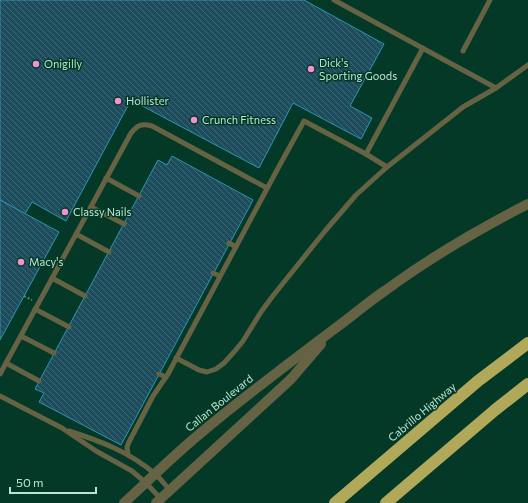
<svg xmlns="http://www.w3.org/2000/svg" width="528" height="503" font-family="Commissioner,sans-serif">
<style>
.building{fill:url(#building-back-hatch);stroke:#2e94b5}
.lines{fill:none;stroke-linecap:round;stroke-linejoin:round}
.path{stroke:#5c8b78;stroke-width:2;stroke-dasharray:2 2;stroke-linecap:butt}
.service{stroke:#666344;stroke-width:5}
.tertiary{stroke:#666344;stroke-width:10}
.motorway{stroke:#b1a959;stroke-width:12}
.poi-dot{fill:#f790ce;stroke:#053927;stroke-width:1.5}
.labels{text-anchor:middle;stroke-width:3;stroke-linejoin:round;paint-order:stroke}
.poi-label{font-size:11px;fill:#bbe5d0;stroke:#053927;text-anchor:start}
.street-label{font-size:11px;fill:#bbe5d0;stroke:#053927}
</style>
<defs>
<pattern id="building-back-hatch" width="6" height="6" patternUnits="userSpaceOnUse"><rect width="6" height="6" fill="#1d4c5c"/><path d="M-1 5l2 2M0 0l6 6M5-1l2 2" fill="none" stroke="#3c6672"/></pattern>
</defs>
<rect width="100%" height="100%" fill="#053927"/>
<g class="building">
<polygon points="0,0 304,0 384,44 350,106 372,118 361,139 293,103 259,168 131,100 66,221 32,202 25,214 0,200"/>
<polygon points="172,156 253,200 121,445 39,402 44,393 35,389 158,160 167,165"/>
<polygon points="0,200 59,232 0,340"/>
</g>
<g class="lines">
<polyline class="path" points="24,296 32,300"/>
<g class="service">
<polyline points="334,0 496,88"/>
<polyline points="463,51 490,0"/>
<polyline points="366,154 423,48"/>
<polyline points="106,178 139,196"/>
<polyline points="91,207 124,224"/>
<polyline points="76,234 109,252"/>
<polyline points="229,243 236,247"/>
<polyline points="213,273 220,276"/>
<polyline points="52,278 85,296"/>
<polyline points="35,309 69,327"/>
<polyline points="21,336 54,353"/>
<polyline points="176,358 199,370 207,372 216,369 224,363 234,352 243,341 261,312 272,297 325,231 356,195 387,167 463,107 496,88 528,65"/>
<polyline points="6,363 39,381"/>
<path d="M0,374L131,133C138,125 141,123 152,126L267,188"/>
<polyline points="159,374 166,377"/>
<polyline points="0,396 62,428 96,451 132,471 146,483 161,499"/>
<path d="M69,431C100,441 130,452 155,474C161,479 165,485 170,490"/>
<polyline points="128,454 127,447 129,442 153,396 168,374 277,170 304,121 366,154 387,167"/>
</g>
<g class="tertiary">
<path d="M124,503C150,479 175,454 202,432C245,396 289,363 333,330C351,317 368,302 386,290C431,257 479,229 528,204"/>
<polyline points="156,503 278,391 291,379 321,344"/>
</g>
<g class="motorway">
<polyline points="335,503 478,381 528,343"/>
<polyline points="386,503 495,410 528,384"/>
</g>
</g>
<g class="poi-dot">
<circle cx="36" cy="64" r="4"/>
<circle cx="311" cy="69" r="4"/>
<circle cx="118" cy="101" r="4"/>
<circle cx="194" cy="120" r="4"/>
<circle cx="65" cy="212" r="4"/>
<circle cx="21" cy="262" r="4"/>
</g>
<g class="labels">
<g class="poi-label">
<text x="319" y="67">Dick's<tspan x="319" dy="13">Sporting Goods</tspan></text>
<text x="44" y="68">Onigilly</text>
<text x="126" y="105">Hollister</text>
<text x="202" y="124">Crunch Fitness</text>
<text x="73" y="216">Classy Nails</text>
<text x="29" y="266">Macy's</text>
</g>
<g class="street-label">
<text transform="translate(219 403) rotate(-39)" y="4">Callan Boulevard</text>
<text transform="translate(422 412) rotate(-40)" y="4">Cabrillo Highway</text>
</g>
</g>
<path d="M10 487v6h86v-6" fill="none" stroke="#bbe5d0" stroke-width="2"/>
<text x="16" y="487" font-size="12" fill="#bbe5d0" stroke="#053927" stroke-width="3" paint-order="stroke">50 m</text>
</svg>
